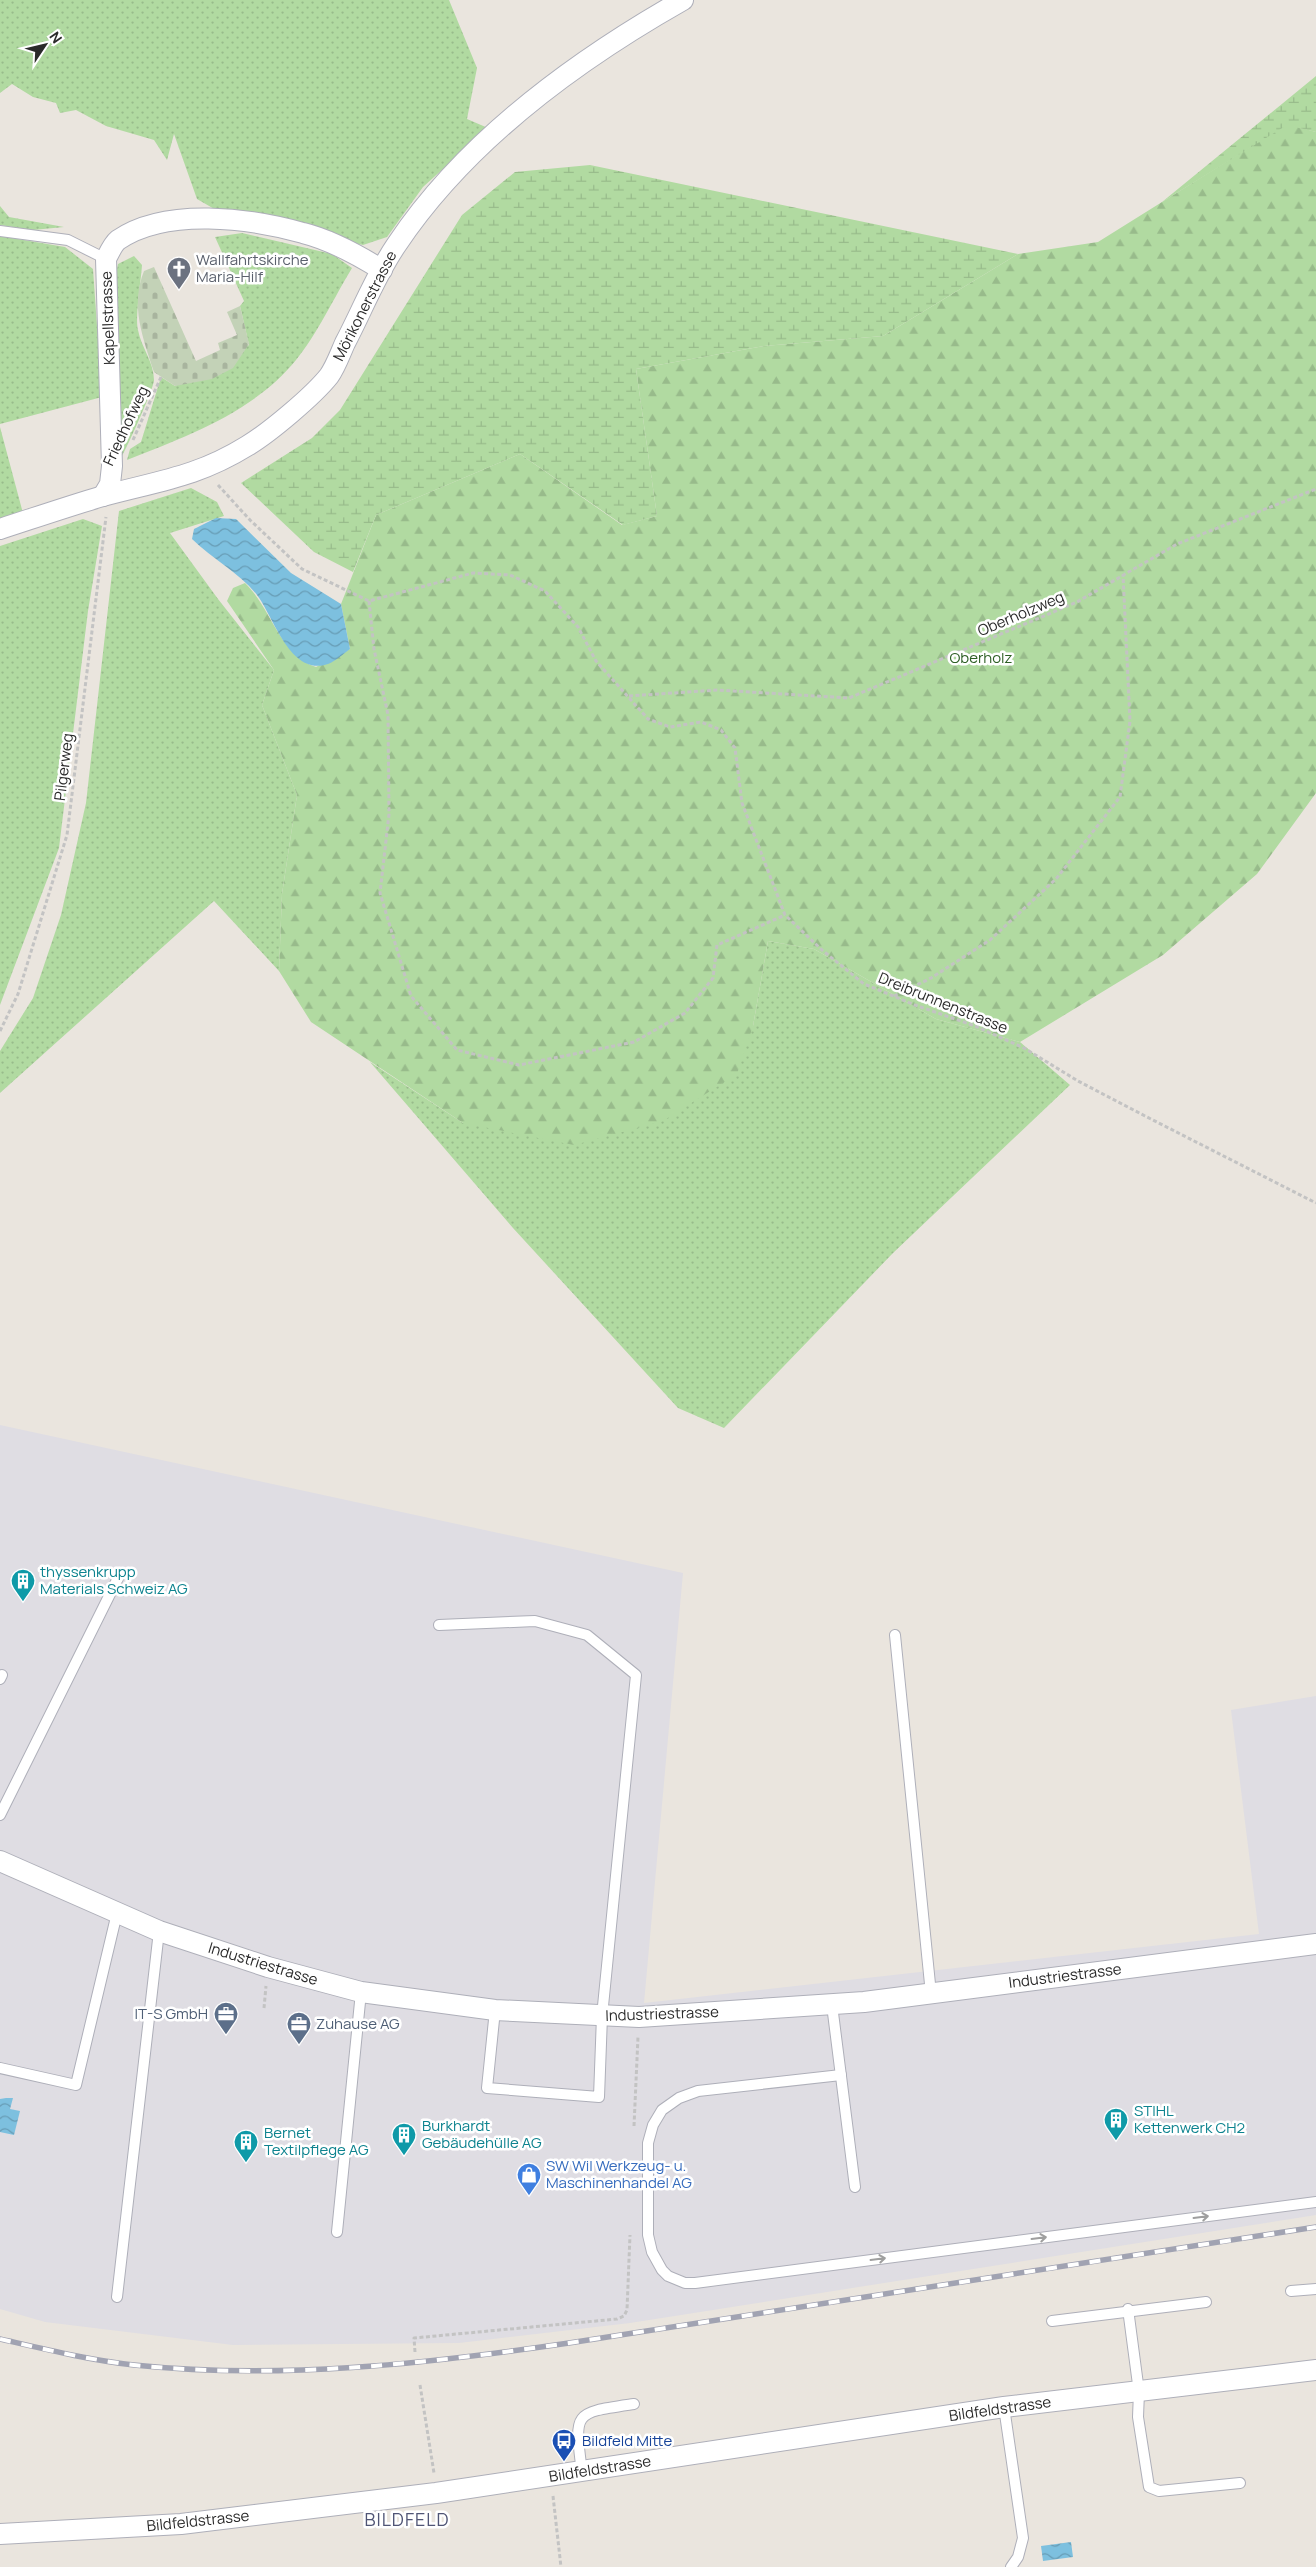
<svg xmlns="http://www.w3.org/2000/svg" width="1316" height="2567" font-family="Manrope,sans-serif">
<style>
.industrial{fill:#dfdde3}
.grass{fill:url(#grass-dots)}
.forest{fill:url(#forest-firs)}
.wetland{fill:url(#wetland-marsh)}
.cemetery{fill:url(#cemetery-stones)}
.water{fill:url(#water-waves)}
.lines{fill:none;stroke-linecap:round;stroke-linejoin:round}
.service-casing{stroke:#aeafb9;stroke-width:12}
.minor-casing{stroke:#aeafb9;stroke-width:22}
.path{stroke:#c3c3c3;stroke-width:3;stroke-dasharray:4 2.5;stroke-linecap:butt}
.service{stroke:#fff;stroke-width:10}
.minor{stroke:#fff;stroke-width:20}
.rail-casing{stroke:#a1a3b2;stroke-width:5.5}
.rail{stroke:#fff;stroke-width:4;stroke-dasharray:11;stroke-linecap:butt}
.oneway{stroke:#9f9f9f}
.labels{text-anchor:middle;stroke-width:5;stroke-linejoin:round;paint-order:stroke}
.worship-label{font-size:15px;fill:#5b616d;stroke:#fff;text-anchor:start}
.street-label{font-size:15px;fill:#2a2a2a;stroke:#fff}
.park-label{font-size:15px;fill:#2c5e23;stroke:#fff}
.culture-label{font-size:15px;fill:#0d838f;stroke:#fff;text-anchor:start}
.service-label{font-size:15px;fill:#4e5e75;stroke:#fff;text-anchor:end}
.shop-label{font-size:15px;fill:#366cbe;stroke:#fff;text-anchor:start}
.transit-label{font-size:15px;fill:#164399;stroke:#fff;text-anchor:start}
.quarter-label{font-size:18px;letter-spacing:1px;fill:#505575;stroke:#fff}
</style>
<defs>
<pattern id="grass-dots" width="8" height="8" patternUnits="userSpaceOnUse" patternTransform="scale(1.25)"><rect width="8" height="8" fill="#b1daa1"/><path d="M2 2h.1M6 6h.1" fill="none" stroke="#98bb8b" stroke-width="1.8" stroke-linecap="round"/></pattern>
<pattern id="forest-firs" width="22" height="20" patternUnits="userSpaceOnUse" patternTransform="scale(1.25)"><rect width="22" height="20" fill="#b1daa1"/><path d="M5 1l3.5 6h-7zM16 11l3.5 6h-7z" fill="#98bb8b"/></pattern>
<pattern id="wetland-marsh" width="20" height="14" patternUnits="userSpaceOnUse" patternTransform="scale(1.25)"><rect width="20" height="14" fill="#b1daa1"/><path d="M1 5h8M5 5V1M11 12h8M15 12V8" fill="none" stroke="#98bb8b"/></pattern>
<pattern id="cemetery-stones" width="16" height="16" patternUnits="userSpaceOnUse" patternTransform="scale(1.25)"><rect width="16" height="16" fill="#c3d2b7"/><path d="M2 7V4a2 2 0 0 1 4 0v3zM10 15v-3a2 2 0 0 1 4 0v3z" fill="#a8b49e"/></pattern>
<pattern id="water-waves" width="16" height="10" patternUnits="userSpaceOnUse" patternTransform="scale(1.25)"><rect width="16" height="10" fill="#7dc0df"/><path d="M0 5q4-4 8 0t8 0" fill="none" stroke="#679cb5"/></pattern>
</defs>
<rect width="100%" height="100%" fill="#eae5de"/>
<polygon class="industrial" points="0,1425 683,1573 644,2003 1259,1934 1231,1710 1316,1696 1316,2215 630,2323 459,2343 233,2345 45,2322 0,2309"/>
<g class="grass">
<polygon points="0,0 449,0 477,68 467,119 488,128 423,187 387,237 363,245 223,214 197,199 174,134 167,160 154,140 106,126 76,110 60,113 56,103 33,97 12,84 0,93"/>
<polygon points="0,206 9,217 64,227 33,230 0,225"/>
<path d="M242,233L332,254L352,268C335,296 316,336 296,360C254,412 187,436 127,460L130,449L141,442L161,377L175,386L249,345L240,306L244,301L215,237Z"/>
<polygon points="0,236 65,247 93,269 102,397 0,424"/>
<path d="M134,256L142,265C141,281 135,316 138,330C141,347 154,362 154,380C154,388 127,448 121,458L112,295L118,264Z"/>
<polygon points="0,427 24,517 0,523"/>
<polygon points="191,488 217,502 224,516 170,533 218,599 274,670 262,705 297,795 282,894 279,971 214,901 0,1093 0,1051 33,998 61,915 86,803 119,511"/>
<polygon points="83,519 102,526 88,611 59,848 0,1005 0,546"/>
<polygon points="768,941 814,949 936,1019 1020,1042 1070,1085 893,1253 724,1428 678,1408 513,1228 370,1062 463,1123 753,1026"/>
</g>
<path class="forest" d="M1287,124L1316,132V793L1257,874L1163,955L1020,1042L936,1019L814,949L768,941L753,1026L737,1074L663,1121L574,1145L463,1123L311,1022L279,971L282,894L297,795L262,705L274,670L227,601L233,588L245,583C272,609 279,654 316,667L350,649L341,604L376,515L520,454L622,525L657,516L636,369L764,346L883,336L1018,254L1098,242Z"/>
<g class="wetland">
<polygon points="1316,76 1316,132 1287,125 1162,202"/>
<polygon points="590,165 1018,254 883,336 764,346 636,369 657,516 623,525 520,454 376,515 353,572 314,552 241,483 312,438 340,410 462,215 515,172"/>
</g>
<path class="cemetery" d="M154,267L196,361L220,350L218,343L237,335L227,312L240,306L249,344L233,368L212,379L175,386L154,372C143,338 130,306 144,271Z"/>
<g class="water">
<path d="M216,518L236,519L291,573L341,604L350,649C343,654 336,661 328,664C290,677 274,617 257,595C240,573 212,559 192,539L194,529Z"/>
<polygon points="6,2098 13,2098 10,2109 20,2111 14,2135 0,2132 0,2099"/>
<polygon points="1071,2542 1073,2557 1043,2561 1041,2546"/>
</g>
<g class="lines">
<defs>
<g id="service">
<polyline points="0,231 68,240 106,259"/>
<polyline points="439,1625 535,1621 587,1635 636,1675 602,2016 599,2097 487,2088 495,2010"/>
<polyline points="895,1635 931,1994"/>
<polyline points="0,1679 2,1675"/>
<polyline points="0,1815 120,1574"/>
<polyline points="832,2005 855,2187"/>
<polyline points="0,2068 76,2085 117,1913"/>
<polyline points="841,2075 698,2091 679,2098 662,2110 653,2125 648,2143 648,2235 652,2252 662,2270 668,2276 685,2283 695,2283 1316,2202"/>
<polyline points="337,2232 361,1992"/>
<polyline points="1291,2291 1316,2289"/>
<polyline points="117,2297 159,1931"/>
<polyline points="1128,2309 1139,2392 1138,2417 1149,2487 1159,2491 1240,2483"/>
<polyline points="1052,2321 1206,2302"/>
<polyline points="1004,2407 1023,2538 1018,2557 1011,2567"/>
<path d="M582,2472C574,2411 573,2413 634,2404"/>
</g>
<g id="minor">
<path d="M103,496L110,484L112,466L106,259C109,253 113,244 118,240C166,207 250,218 303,233C331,240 358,255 382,270"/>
<path d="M0,529C34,518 69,506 103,496C158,481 197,477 247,446C269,433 313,396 329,376C336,366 340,354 345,343C362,311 376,274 397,244C466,141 577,60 683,0"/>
<polyline points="0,1861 159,1931 268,1967 361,1992 495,2010 639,2017 864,2002 1316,1944"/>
<polyline points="0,2534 181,2524 436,2493 1004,2407 1316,2370"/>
</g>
</defs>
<use href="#service" class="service-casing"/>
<use href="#minor" class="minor-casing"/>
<g class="path">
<polyline points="133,440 161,377"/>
<polyline points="218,485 250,520 302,569 369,601 473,573 510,575 545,591 578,627 596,661 648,719 670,727 701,722 721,730 735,748 742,803 785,915 822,950 864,984 915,1005 975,1026 1024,1048 1078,1081 1145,1116 1316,1203"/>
<polyline points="369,601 374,649 388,715 389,814 380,893 411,996 457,1050 519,1065 634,1042 685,1013 713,978 717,945 785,915"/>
<polyline points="629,696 717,690 849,698 1077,602 1177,544 1316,489"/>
<polyline points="894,996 931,978 990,940 1056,879 1120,797 1130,721 1123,575"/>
<polyline points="0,1031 18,994 67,835 106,517"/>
<polyline points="264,2008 266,1986"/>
<polyline points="634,2126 638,2037"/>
<polyline points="415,2352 414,2338 617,2319 624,2316 627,2310 630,2235"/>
<polyline points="420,2385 434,2473"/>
<polyline points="553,2496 561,2567"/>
</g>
<use href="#service" class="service"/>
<use href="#minor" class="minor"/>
<defs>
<path id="rail" d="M0,2339C44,2349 89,2360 134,2365C279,2380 425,2364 569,2343L1316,2227"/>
</defs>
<use href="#rail" class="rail-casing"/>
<use href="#rail" class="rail"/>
</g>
<defs><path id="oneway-shaft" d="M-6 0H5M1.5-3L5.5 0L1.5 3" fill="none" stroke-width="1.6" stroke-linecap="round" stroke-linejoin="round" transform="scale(1.25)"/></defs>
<g class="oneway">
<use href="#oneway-shaft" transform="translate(1201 2217) rotate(-7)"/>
<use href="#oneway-shaft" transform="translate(1039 2238) rotate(-7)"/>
<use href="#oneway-shaft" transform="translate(878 2259) rotate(-7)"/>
</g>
<defs>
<symbol id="church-pin" viewBox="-11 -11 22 30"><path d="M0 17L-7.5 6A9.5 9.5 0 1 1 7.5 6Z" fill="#6b7280" stroke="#fff"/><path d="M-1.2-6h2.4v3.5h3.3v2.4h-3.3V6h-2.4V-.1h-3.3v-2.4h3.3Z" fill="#fff"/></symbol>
<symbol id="building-pin" viewBox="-11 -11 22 30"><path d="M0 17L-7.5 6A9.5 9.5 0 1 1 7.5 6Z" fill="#0f9aa8" stroke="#fff"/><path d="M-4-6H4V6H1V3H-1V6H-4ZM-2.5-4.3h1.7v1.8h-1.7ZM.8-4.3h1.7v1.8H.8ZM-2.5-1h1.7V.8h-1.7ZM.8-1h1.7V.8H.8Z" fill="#fff"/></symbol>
<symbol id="office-pin" viewBox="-11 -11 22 30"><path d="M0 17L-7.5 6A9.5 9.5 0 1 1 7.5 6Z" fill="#5c6f8a" stroke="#fff"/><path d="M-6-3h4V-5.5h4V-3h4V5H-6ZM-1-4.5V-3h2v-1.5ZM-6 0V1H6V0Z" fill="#fff"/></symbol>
<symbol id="shop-pin" viewBox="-11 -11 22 30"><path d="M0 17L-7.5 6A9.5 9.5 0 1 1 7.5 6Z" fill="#3f7fe0" stroke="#fff"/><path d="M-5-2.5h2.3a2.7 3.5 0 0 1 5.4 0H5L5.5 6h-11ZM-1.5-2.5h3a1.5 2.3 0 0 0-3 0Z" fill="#fff"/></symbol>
<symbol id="bus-pin" viewBox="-11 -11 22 30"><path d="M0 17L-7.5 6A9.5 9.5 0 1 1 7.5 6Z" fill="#1a4fb4" stroke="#fff"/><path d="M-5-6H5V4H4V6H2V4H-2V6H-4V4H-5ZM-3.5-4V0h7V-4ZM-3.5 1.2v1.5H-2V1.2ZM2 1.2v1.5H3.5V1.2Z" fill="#fff"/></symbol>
</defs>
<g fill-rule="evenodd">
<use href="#church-pin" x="165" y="255" width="28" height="38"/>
<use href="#building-pin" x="9" y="1567" width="28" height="38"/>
<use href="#office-pin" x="212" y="2000" width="28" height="38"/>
<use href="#office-pin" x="285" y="2010" width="28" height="38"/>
<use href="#building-pin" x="1102" y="2106" width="28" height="38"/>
<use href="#building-pin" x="390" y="2121" width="28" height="38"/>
<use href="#building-pin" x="232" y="2128" width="28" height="38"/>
<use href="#shop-pin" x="515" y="2161" width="28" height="38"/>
<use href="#bus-pin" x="550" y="2427" width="28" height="38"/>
</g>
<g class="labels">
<g class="worship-label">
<text x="196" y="265">Wallfahrtskirche<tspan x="196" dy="17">Maria-Hilf</tspan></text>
</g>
<g class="street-label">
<text transform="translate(365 306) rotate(-63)" y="5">Mörikonerstrasse</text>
<text transform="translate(108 318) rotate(-92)" y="5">Kapellstrasse</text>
<text transform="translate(126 426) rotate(-65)" y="5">Friedhofweg</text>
<text transform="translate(1021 614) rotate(-23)" y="5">Oberholzweg</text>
<text transform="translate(64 767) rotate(-83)" y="5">Pilgerweg</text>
<text transform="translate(943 1003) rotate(22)" y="5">Dreibrunnenstrasse</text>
<text transform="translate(263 1964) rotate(17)" y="5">Industriestrasse</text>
<text transform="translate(1065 1976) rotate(-7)" y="5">Industriestrasse</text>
<text transform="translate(662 2014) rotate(-2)" y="5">Industriestrasse</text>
<text transform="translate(1000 2409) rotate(-8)" y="5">Bildfeldstrasse</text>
<text transform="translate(600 2469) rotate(-9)" y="5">Bildfeldstrasse</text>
<text transform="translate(198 2521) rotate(-6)" y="5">Bildfeldstrasse</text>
</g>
<g class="park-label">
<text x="981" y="663">Oberholz</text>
</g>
<g class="culture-label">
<text x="40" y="1577">thyssenkrupp<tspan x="40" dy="17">Materials Schweiz AG</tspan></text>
<text x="1134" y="2116">STIHL<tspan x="1134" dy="17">Kettenwerk CH2</tspan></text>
<text x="422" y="2131">Burkhardt<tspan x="422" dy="17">Gebäudehülle AG</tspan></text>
<text x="264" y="2138">Bernet<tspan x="264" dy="17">Textilpflege AG</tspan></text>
</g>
<g class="service-label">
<text x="208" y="2019">IT-S GmbH</text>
<text x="316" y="2029" text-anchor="start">Zuhause AG</text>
</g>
<g class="shop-label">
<text x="546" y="2171">SW Wil Werkzeug- u.<tspan x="546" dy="17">Maschinenhandel AG</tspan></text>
</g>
<g class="transit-label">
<text x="582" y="2446">Bildfeld Mitte</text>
</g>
<g class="quarter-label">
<text x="407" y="2526">BILDFELD</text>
</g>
</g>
<g transform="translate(45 45) rotate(55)" stroke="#ffffff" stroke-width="4" paint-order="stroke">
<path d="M0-4L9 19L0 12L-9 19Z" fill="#2a2a2a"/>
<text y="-8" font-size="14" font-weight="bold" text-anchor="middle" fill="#2a2a2a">N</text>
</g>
</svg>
